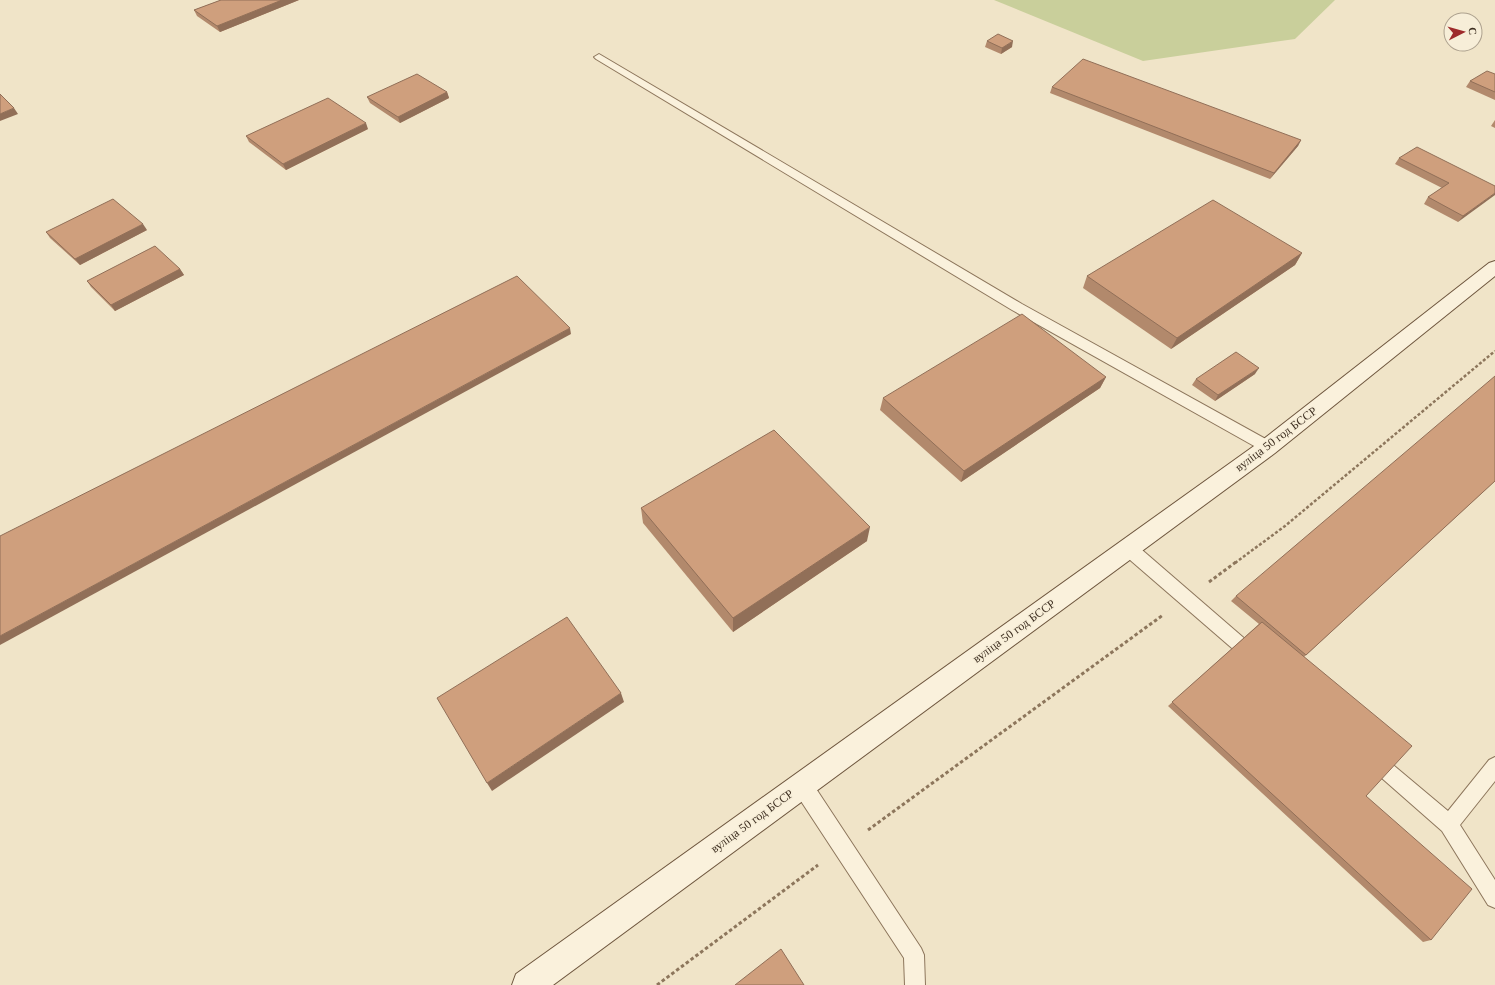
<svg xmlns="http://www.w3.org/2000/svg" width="1495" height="985" font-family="'Times New Roman',serif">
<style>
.green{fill:#c9cf9b}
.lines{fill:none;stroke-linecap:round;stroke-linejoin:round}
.lane-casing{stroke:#8d765c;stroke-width:2}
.secondary-casing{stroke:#6f573f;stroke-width:2}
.path-far1{stroke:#8d765c;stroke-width:2.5;stroke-dasharray:3 2;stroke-linecap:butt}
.path{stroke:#8d765c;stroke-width:3;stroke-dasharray:3.5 2.5;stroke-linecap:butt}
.lane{fill:#faf1dc;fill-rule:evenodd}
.secondary{fill:#faf1dc;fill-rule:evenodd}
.wall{fill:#b2896c}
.shaded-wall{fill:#916f58}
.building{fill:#cf9f7d;stroke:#916f58}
.labels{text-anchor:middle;stroke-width:3;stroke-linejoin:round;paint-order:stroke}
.street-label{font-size:12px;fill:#3d2e20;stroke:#f7eed8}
</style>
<rect width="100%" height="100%" fill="#f0e4c8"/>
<polygon class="green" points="994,0 1335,0 1295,39 1143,61"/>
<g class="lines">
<defs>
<g id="lane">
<polygon points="599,54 1022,304 1273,443 1275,447 1273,451 1268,453 1263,451 1012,310 596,59 594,57"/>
<polygon points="1128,541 1134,543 1260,652 1262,657 1260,662 1254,665 1248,662 1122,553 1120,548 1122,543"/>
<polygon points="1374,751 1380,754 1448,811 1489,760 1495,757 1495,781 1460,825 1495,880 1495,908 1488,905 1442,831 1368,766 1365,760 1368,754"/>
<polygon points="802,776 809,778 921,948 924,955 925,985 905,985 904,958 795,792 793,785 795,778"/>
</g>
<polygon id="secondary" points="1495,261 1495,276 1275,453 553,985 512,985 516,974 1261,441 1489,263"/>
</defs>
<use href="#lane" class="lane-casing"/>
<use href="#secondary" class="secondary-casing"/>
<polyline class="path-far1" points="1235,563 1285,526 1495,351"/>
<g class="path">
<polyline points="1209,582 1236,562"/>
<polyline points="868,830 1163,615"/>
<polyline points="657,985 818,865"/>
</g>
<use href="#lane" class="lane"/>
<use href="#secondary" class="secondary"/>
</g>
<g class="wall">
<polygon points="221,0 299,0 220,32 197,16 194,10"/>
<polygon points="987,41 1012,47 1001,54 985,47"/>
<polygon points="1495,74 1495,100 1466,87 1470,81"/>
<polygon points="1052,87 1301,140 1298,146 1270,179 1050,93"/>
<polygon points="447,92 449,98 400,123 370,103 367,97"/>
<polygon points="1495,120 1495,128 1491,126"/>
<polygon points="368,129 286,170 249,142 246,136"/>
<polygon points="1399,158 1495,186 1458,222 1424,204 1428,197 1442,188 1395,164"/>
<polygon points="147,230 80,265 50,238 46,232"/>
<polygon points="1302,253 1295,265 1171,349 1083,288 1087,276"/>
<polygon points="180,269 184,275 115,311 91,287 87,281"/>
<polygon points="1255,374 1215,401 1192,385 1196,379"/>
<polygon points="1106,377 1100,388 961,482 880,410 883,398"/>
<polygon points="1495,481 1304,657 1431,940 1423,942 1168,706 1259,624 1231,601 1236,596"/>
<polygon points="641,508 867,541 733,632 643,523"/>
</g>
<g class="shaded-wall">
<polygon points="282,0 299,0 220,32 217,26"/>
<polygon points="1013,41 1012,47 1001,54 1002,48"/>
<polygon points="447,92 449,98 400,123 398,117"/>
<polygon points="14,108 18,114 0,121 0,114"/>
<polygon points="366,123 368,129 286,170 283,164"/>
<polygon points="1301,140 1298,146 1270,179 1274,173"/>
<polygon points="1495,193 1495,195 1458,222 1463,216"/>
<polygon points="143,224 147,230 80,265 75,259"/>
<polygon points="1302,253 1295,265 1171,349 1177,338"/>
<polygon points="180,269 184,275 115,311 111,305"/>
<polygon points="570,328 571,334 0,645 0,636"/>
<polygon points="1259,368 1255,374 1215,401 1218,395"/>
<polygon points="1106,377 1100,388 961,482 964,471"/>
<polygon points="870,527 867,541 733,632 733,618"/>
<polygon points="621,693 624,702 492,791 487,783"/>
</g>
<g class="building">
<polygon points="221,0 282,0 217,26 194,10"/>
<polygon points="998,34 1013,41 1002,48 987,41"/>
<polygon points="1083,59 1301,140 1274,173 1052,87"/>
<polygon points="1487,71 1495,74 1495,92 1470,81"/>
<polygon points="417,74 447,92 398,117 367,97"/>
<polygon points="0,94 14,108 0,114"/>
<polygon points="328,98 366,123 283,164 246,136"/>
<polygon points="1417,147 1495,186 1495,193 1463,216 1428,197 1449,183 1399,158"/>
<polygon points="113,199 143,224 75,259 46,232"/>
<polygon points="1213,200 1302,253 1177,338 1087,276"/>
<polygon points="155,246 180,269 111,305 87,281"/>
<polygon points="517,276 570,328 0,636 0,536"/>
<polygon points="1022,314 1106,377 964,471 883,398"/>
<polygon points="1236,352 1259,368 1218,395 1196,379"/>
<polygon points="1495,376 1495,481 1306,655 1236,596"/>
<polygon points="774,430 870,527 733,618 641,508"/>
<polygon points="567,617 621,693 487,783 437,698"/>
<polygon points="1262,622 1412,746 1366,796 1472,889 1431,940 1172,702"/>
<polygon points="781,949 804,985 735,985"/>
</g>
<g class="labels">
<g class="street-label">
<text transform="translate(1276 439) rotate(-37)" y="4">вуліца 50 год БССР</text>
<text transform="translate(1014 631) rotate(-36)" y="4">вуліца 50 год БССР</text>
<text transform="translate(752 821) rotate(-36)" y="4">вуліца 50 год БССР</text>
</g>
</g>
<g transform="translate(1463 32) rotate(84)"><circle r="19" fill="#f7eed8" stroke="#ada18e"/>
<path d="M0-3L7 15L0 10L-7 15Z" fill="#9e2a2b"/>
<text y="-6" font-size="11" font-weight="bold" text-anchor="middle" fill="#3d2e20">С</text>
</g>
</svg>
